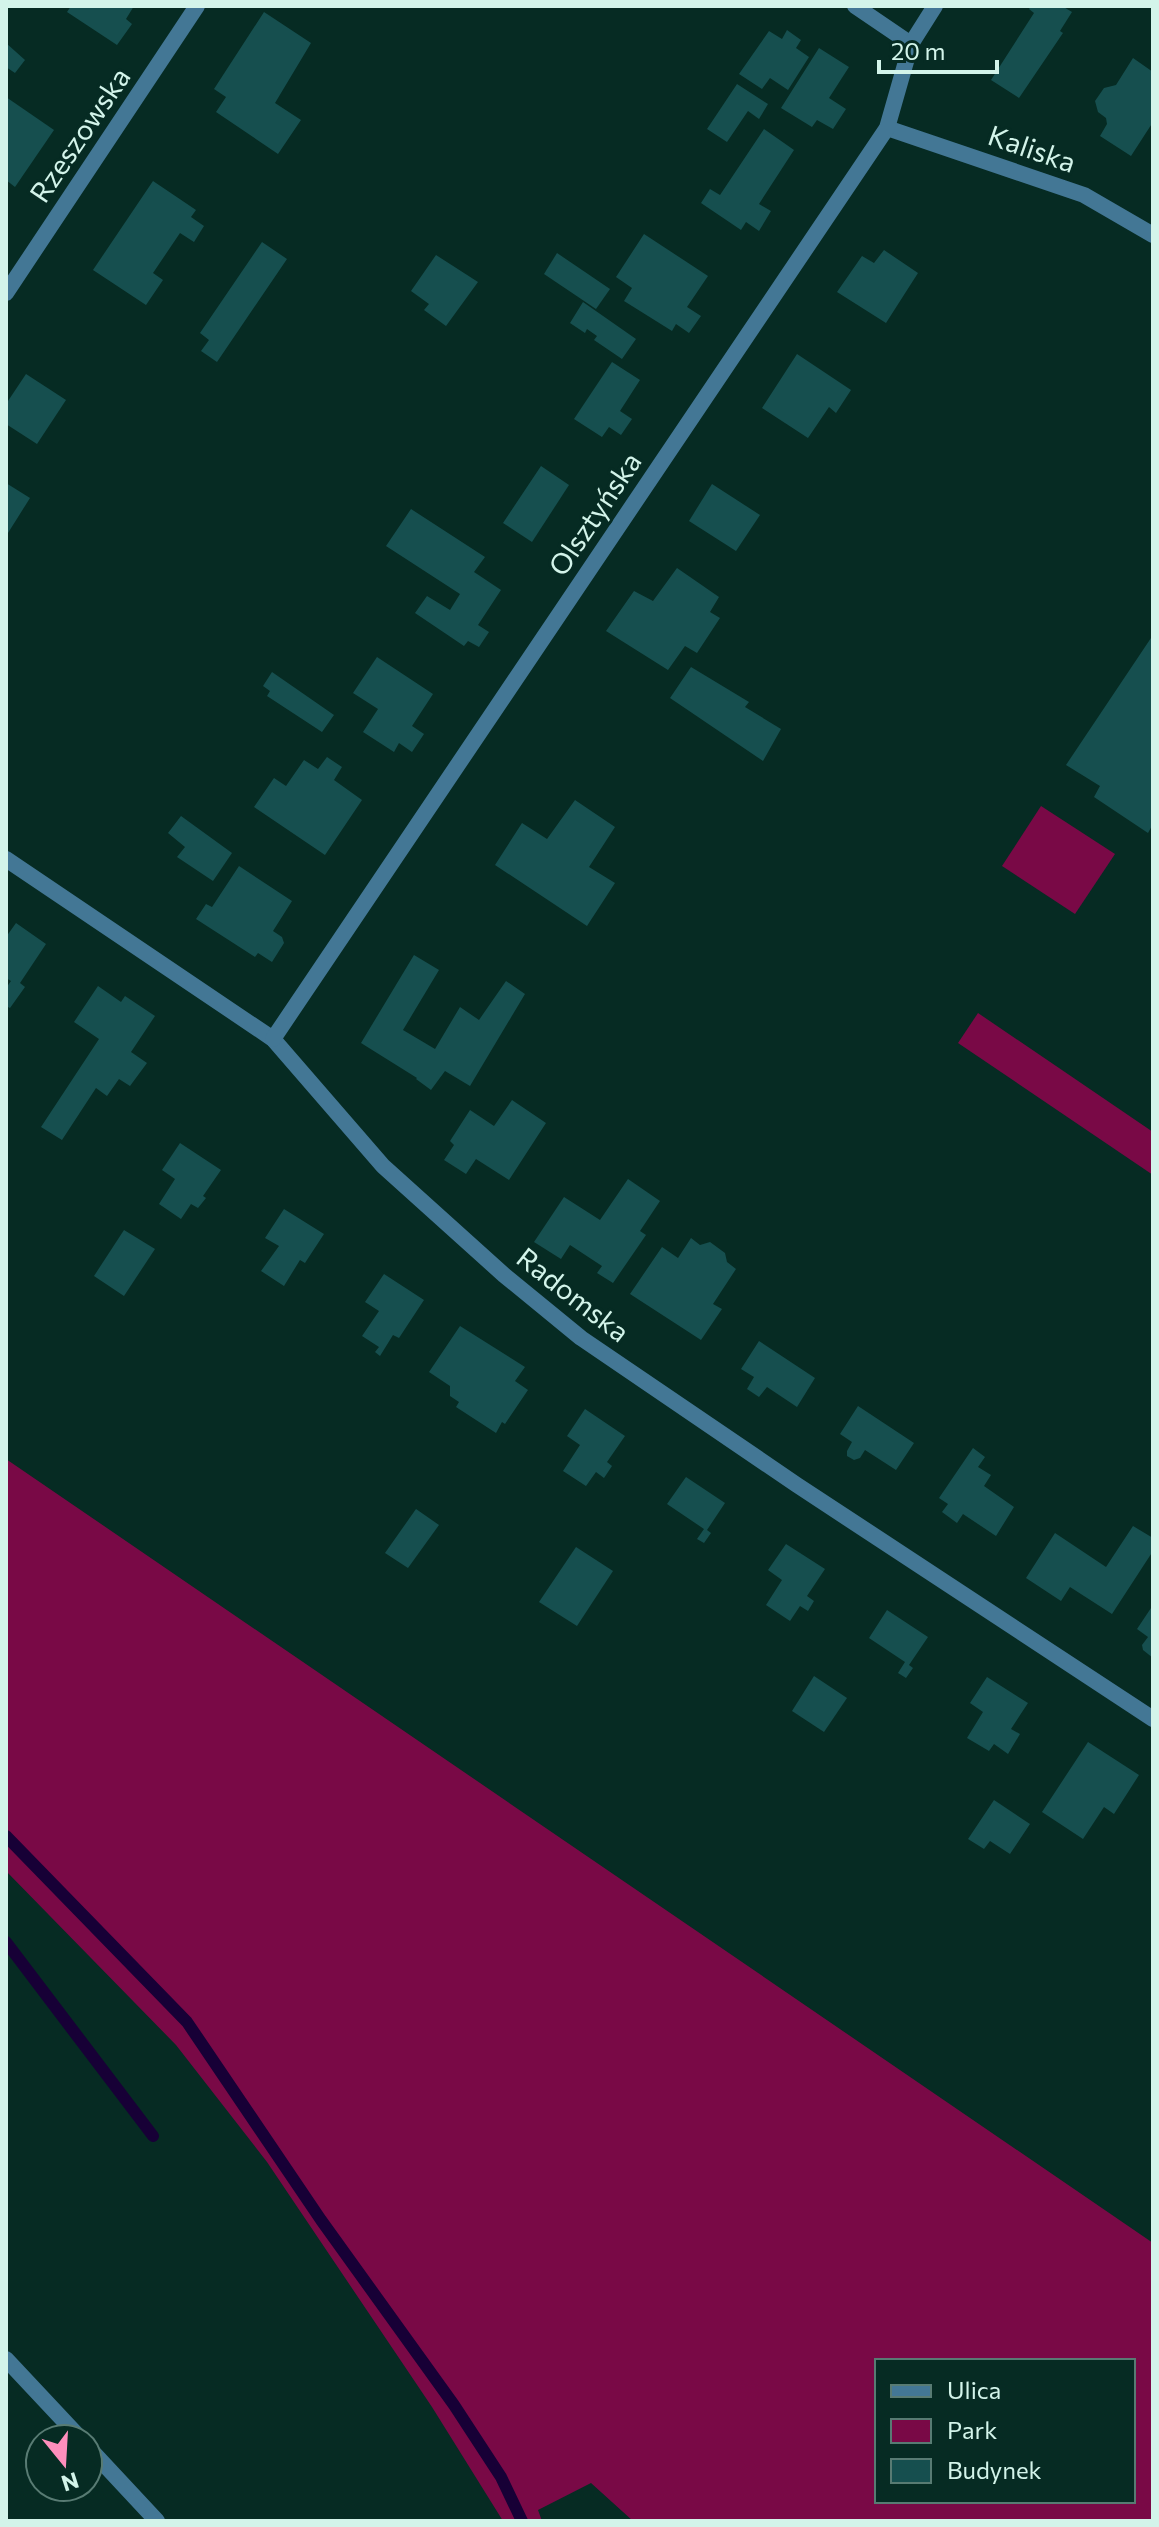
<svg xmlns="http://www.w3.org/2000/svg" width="1159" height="2527" font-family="Commissioner,sans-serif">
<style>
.green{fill:#790946;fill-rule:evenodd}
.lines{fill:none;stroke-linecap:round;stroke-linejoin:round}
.stream{stroke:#170036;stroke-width:12}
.building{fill:#164f4f}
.lane{stroke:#437795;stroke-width:16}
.street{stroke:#437795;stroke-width:16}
.labels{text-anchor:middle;stroke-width:6;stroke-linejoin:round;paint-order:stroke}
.street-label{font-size:28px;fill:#d3f4ea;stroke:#062b23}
</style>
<rect width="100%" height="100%" fill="#062b23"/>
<g class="green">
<polygon points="1041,806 1115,854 1075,914 1002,866"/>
<polygon points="978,1013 1153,1132 1153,1175 958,1043"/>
<path d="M6,1459L1153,2243V2521H633L591,2483L538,2510L542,2521H503L432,2407L267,2162L176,2045L6,1871ZM877,2361H1133V2501H877Z"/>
</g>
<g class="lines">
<g class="stream">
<polyline points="6,1836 187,2022 321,2220 454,2405 501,2477 522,2521"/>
<polyline points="6,1942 153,2136"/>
</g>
</g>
<g class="building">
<polygon points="71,6 134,6 126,19 132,24 117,45 67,12"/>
<polygon points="1031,6 1062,6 1072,12 1060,31 1063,33 1019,98 991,80 1034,13 1029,9"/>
<polygon points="264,12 311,43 275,103 301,120 278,154 216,112 226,97 214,89"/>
<polygon points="787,30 801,40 796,48 809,57 788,90 770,78 762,89 739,74 769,31 782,39"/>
<polygon points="6,43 25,60 15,73 6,67"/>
<polygon points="819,48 849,67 829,98 846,109 833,129 817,120 812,127 781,108"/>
<polygon points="1133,58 1153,72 1153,122 1131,156 1100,136 1107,124 1106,118 1098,112 1095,101 1104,88 1116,85"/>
<polygon points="737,84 768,104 759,119 748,111 727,142 707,129"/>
<polygon points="6,97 54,130 15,187 6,180"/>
<polygon points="764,129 794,150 759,204 771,211 759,231 746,222 741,230 701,203 710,189 720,195"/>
<polygon points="153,181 196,210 191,217 204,226 194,242 180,233 153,273 163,280 146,305 93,270"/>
<polygon points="644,234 708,276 687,307 701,316 689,333 676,324 672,331 624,301 632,288 616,277"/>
<polygon points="262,242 287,259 217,362 201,351 209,340 200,333"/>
<polygon points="884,250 918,273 886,323 837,292 862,256 874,263"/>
<polygon points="557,253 610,289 596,309 544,274"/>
<polygon points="436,255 478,282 446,326 424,310 429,304 411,291"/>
<polygon points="583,302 636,339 622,359 594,340 597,336 587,329 585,333 570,323"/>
<polygon points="797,354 851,390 836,413 829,407 808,438 762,408"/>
<polygon points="612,362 640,380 620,411 632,419 621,435 609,427 602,437 574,419"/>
<polygon points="26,374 66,400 37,444 6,424 6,404"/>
<polygon points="541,466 569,485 532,542 503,523"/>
<polygon points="6,483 30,498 8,533 6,531"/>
<polygon points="712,484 760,515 736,551 689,521"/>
<polygon points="411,509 485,557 474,572 501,590 478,625 489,632 479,647 468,641 464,646 415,613 427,596 450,610 460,594 386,546"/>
<polygon points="677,568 719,597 710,612 720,618 697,653 685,646 668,670 606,631 634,591 653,601"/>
<polygon points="1153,635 1153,824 1148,833 1094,797 1100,786 1066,765"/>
<polygon points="377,657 433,694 412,726 424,734 412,752 399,743 394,752 363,732 378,709 353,693"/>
<polygon points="691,667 749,702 745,707 781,729 763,761 670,698"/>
<polygon points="272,672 334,715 322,732 267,696 270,691 263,686"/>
<polygon points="327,757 342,767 334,780 362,800 325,855 254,807 274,778 286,786 304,760 318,769"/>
<polygon points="575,800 615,827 589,867 615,883 587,926 495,865 522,823 547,839"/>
<polygon points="181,816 232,853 213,881 177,857 185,847 168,833"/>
<polygon points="239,866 292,901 273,931 282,937 284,943 272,962 258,953 255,957 196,919 206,904 212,907"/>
<polygon points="16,923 46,944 20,983 25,987 10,1008 6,1006 6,988 11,981 6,978 6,937"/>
<polygon points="414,955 439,970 403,1030 435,1049 460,1007 479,1020 506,981 525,994 470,1086 445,1071 431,1090 416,1079 417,1078 361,1043"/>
<polygon points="98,986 121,1002 125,996 155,1016 131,1052 147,1063 130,1086 119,1079 107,1096 96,1088 62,1140 41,1127 99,1039 74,1022"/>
<polygon points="512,1100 546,1123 509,1180 476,1159 466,1174 444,1160 454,1145 450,1141 470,1110 494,1126"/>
<polygon points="180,1143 221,1170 203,1196 206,1198 198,1208 191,1204 181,1219 159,1204 175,1179 162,1170"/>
<polygon points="628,1179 660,1201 640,1231 646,1235 613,1283 597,1273 602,1266 570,1245 561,1259 534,1242 564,1197 600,1220"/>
<polygon points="284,1209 324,1234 305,1263 300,1260 284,1286 261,1271 279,1246 265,1238"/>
<polygon points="124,1230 155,1249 124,1296 94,1276"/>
<polygon points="691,1238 700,1245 710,1242 725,1253 727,1262 736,1269 713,1304 722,1309 701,1340 630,1294 662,1247 678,1258"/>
<polygon points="384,1274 424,1300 399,1338 393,1335 380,1356 375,1352 379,1347 362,1336 379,1311 365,1302"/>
<polygon points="460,1326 525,1367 515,1381 528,1390 505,1424 502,1422 496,1433 456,1407 459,1402 450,1396 450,1386 429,1372"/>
<polygon points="759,1341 815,1378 797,1407 767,1387 759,1397 747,1389 754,1377 741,1369"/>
<polygon points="858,1406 914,1443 896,1470 865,1450 860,1458 854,1460 847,1456 847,1451 852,1442 840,1434"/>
<polygon points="585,1409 625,1436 607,1462 612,1466 604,1478 596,1472 586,1486 563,1471 580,1445 567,1436"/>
<polygon points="973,1448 985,1457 978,1467 991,1475 984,1486 1014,1507 996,1536 963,1514 957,1523 942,1512 948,1504 939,1498"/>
<polygon points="686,1477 725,1503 707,1530 711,1533 704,1543 697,1539 704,1529 667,1504"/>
<polygon points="416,1509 439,1525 408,1568 385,1553"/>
<polygon points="1133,1526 1153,1538 1153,1551 1112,1614 1070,1587 1061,1601 1026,1578 1055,1533 1106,1567"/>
<polygon points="786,1544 825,1569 807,1596 814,1601 808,1611 800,1606 790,1621 766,1605 782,1580 768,1570"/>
<polygon points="576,1547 613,1571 577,1626 539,1602"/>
<polygon points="1153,1605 1153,1658 1143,1650 1142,1645 1148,1637 1137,1629"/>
<polygon points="887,1610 928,1637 909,1665 913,1668 906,1678 898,1673 905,1662 869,1638"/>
<polygon points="814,1676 847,1698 824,1732 792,1711"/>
<polygon points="987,1677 1028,1703 1011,1729 1020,1734 1008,1754 994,1744 989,1751 967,1738 983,1712 970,1703"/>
<polygon points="1088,1742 1139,1775 1114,1814 1104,1807 1083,1839 1042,1812"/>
<polygon points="994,1800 1030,1824 1010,1854 990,1841 984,1849 968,1839"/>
</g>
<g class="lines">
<g class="lane">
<polyline points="6,2359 81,2439"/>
<polyline points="88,2447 157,2521"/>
</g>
<g class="street">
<polyline points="855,6 911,44"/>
<polyline points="887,128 1084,195 1153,235"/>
<polyline points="6,293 197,6"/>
<polyline points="6,859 273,1039 383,1166 504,1275 581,1338 797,1485 1153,1719"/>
<polyline points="273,1039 887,128 911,44 935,6"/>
</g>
</g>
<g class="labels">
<g class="street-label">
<text transform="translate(80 135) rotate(-56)" y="10">Rzeszowska</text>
<text transform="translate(1032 149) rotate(19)" y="10">Kaliska</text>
<text transform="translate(595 514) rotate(-56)" y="10">Olsztyńska</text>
<text transform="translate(573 1295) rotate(38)" y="10">Radomska</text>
</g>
</g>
<rect width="1159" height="2527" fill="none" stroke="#d3f4ea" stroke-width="16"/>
<rect x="875" y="2359" width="260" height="144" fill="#062b23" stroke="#587b73" stroke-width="2"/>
<rect x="891" y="2385" width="40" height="12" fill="#437795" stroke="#587b73" stroke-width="2"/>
<text x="947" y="2399" font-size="24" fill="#d3f4ea">Ulica</text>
<rect x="891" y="2419" width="40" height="24" fill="#790946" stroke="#587b73" stroke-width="2"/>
<text x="947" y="2439" font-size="24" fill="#d3f4ea">Park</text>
<rect x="891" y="2459" width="40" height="24" fill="#164f4f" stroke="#587b73" stroke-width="2"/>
<text x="947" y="2479" font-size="24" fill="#d3f4ea">Budynek</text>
<g transform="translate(64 2463) rotate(162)"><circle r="38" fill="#062b23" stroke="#587b73" stroke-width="2"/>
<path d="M0-6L14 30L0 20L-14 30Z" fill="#fe8ebc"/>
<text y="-12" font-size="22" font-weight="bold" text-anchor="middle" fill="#d3f4ea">N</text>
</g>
<path d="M879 60v12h118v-12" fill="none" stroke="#d3f4ea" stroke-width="4"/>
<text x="891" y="60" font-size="24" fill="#d3f4ea" stroke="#062b23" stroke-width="6" paint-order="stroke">20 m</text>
</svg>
